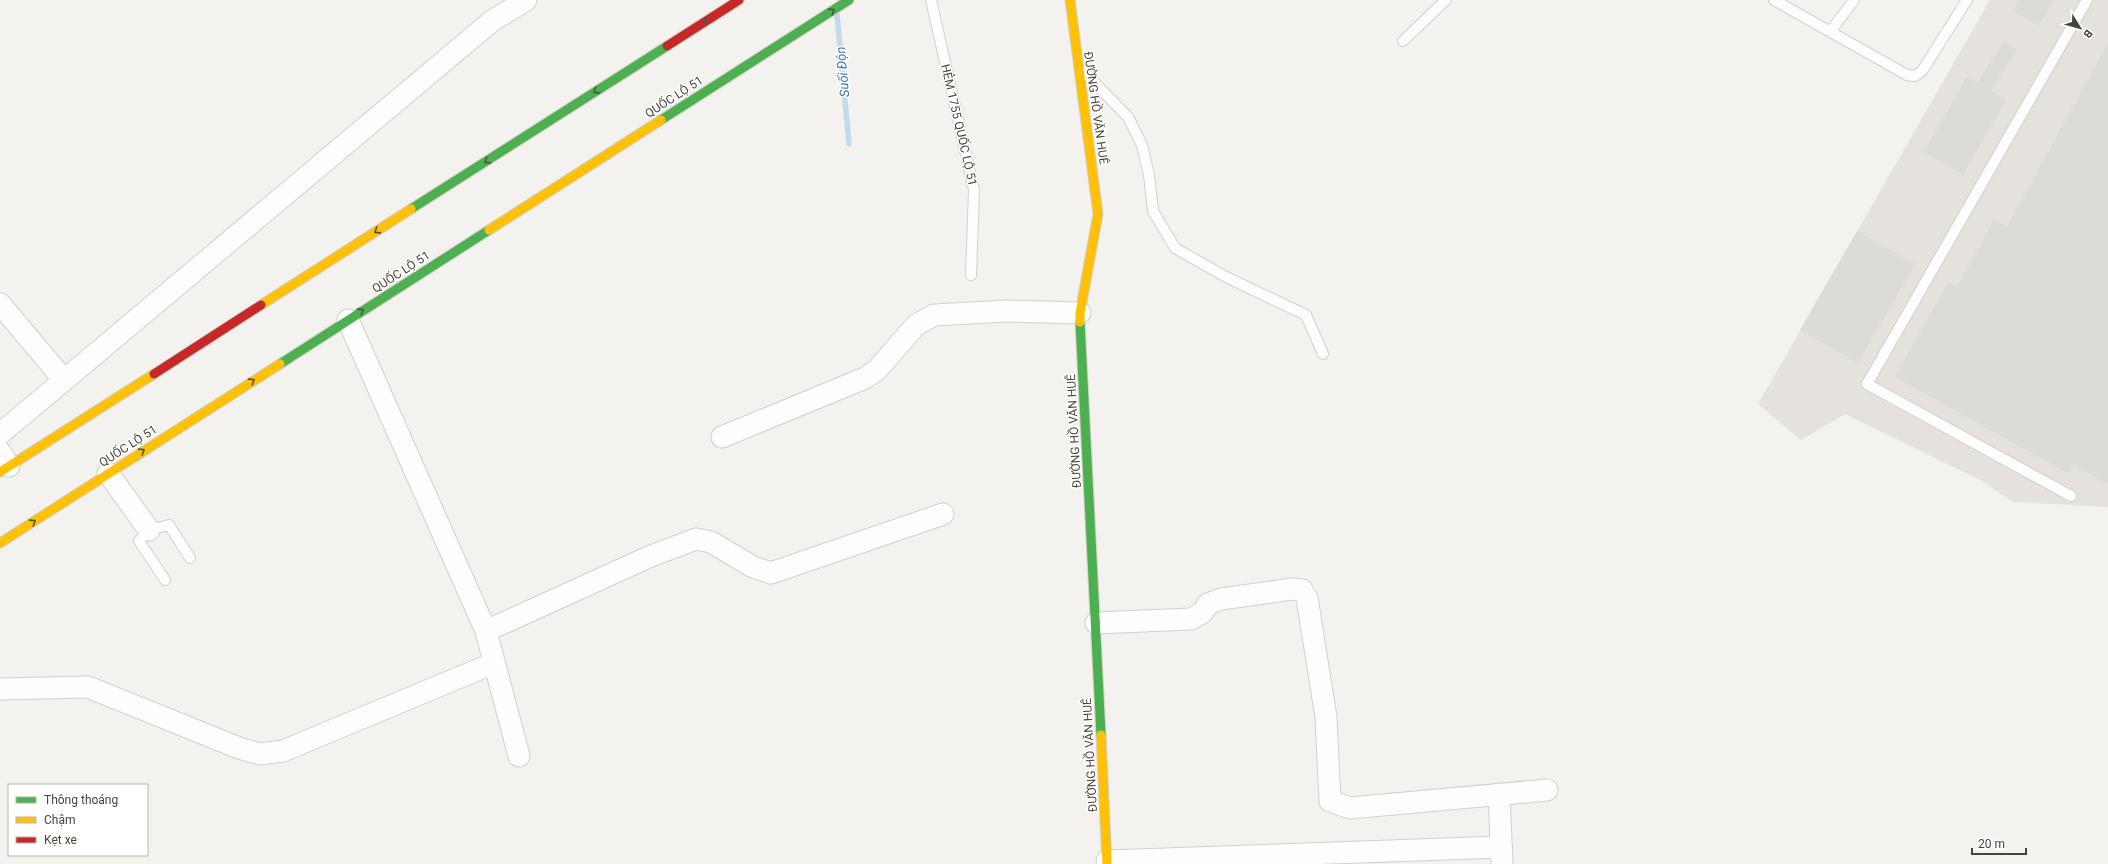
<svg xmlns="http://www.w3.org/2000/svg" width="2108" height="864" font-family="Roboto,sans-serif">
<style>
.industrial{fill:#e5e2de}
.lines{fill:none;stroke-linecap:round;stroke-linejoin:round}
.stream{stroke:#c3daed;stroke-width:5.5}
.building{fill:#dddbd6}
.lane-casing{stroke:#d1d0cc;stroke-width:12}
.street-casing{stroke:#d1d0cc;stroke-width:23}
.fast-casing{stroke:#d2cfc6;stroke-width:11}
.slow-casing{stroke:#d2cfc6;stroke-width:11}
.jam-casing{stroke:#d2cfc6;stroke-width:11}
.lane{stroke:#fdfdfc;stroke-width:10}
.street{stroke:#fdfdfc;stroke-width:21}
.fast{stroke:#4caf50;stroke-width:9}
.slow{stroke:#ffc107;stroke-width:9}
.jam{stroke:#c62828;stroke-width:9}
.oneway{stroke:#4a593e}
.labels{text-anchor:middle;stroke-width:3;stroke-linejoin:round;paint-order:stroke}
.street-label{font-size:12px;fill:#49443a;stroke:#fff}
.water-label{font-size:13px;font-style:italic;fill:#3877b0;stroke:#fff}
</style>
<rect width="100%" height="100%" fill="#f3f2ee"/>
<polygon class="industrial" points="1990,0 2108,0 2108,507 2013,502 1982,481 1845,414 1801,440 1758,404"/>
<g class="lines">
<polyline class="stream" points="837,14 849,144"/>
</g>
<g class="building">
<polygon points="2019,0 2054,0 2038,26 2013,11"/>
<polygon points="2004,41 2017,50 1991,91 2006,100 1963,175 1924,152 1967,77 1977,83"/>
<polygon points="2108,43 2108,484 2074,465 2069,474 1895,377 1948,282 1957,287 1994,220 2007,227"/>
<polygon points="1857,231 1915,264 1858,363 1800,330"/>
</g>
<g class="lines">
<defs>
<g id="lane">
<polyline points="931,0 974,190 971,275"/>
<polyline points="1774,0 1907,75 1915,76 1922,71 1967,0"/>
<polyline points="1830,32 1854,0"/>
<polyline points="1403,41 1446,0"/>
<polyline points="1083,71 1128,117 1142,145 1149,175 1153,211 1175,248 1226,277 1306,315 1323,354"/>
<polyline points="2071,496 1867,384 2087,0"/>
<polyline points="165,580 139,541 149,530 169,525 190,558"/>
</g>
<g id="street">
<polyline points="0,304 64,380"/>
<polyline points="348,320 486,631 519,756"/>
<polyline points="0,434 492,21 526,0"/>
<polyline points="722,437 865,378 877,370 916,325 934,315 1007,311 1080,313"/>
<polyline points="0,452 9,466"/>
<polyline points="108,473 149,530"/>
<polyline points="1096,623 1191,619 1202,613 1208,604 1221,599 1292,589 1302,590 1307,598 1326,717 1330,801 1350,808 1547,790"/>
<polyline points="486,631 651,556 696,539 711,542 753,567 771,573 943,514"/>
<polyline points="0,689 88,687 239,748 260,754 283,751 494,663"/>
<polyline points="1499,794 1502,864"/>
<polyline points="1107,861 1501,847"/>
</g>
<g id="fast">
<polyline points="661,120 849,0"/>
<polyline points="411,209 667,46"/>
<polyline points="1080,322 1101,735"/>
<polyline points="280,364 489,230"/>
</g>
<g id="slow">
<polyline points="1070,0 1098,214 1080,313 1080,322"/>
<polyline points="489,230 661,120"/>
<polyline points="261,305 411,209"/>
<polyline points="0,472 154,374"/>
<polyline points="0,543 280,364"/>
<polyline points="1101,735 1107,864"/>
</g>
<g id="jam">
<polyline points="667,46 739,0"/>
<polyline points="154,374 261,305"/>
</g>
</defs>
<use href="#lane" class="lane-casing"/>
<use href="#street" class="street-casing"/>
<use href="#fast" class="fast-casing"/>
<use href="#slow" class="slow-casing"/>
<use href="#jam" class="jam-casing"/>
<use href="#lane" class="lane"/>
<use href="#street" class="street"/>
<use href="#fast" class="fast"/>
<use href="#slow" class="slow"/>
<use href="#jam" class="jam"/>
</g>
<defs><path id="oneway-chevron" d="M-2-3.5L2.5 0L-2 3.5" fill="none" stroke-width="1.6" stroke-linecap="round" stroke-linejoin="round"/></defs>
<g class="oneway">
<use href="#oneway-chevron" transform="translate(832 11) rotate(-32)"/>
<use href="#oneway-chevron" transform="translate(706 21) rotate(147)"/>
<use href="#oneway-chevron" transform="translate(596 91) rotate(147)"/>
<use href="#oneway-chevron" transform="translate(487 161) rotate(147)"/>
<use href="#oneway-chevron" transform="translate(377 231) rotate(147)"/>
<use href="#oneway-chevron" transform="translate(361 311) rotate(-33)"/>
<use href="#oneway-chevron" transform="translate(252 381) rotate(-33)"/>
<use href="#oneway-chevron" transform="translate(142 451) rotate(-33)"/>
<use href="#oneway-chevron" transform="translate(33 522) rotate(-33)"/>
</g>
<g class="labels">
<g class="street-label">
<text transform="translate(674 97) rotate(-33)" y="4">QUỐC LỘ 51</text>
<text transform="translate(1096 108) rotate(82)" y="4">ĐƯỜNG HỒ VĂN HUÊ</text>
<text transform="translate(959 125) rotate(77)" y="4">HẺM 1755 QUỐC LỘ 51</text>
<text transform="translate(401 272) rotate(-33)" y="4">QUỐC LỘ 51</text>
<text transform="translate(1074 431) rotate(-93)" y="4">ĐƯỜNG HỒ VĂN HUÊ</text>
<text transform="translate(128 446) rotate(-33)" y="4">QUỐC LỘ 51</text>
<text transform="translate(1090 755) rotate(-93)" y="4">ĐƯỜNG HỒ VĂN HUÊ</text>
</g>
<g class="water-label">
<text transform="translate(842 72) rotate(-95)" y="5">Suối Độn</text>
</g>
</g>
<rect x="8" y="784" width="140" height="72" fill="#ffffff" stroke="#b6b4b0"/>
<rect x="16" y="797" width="20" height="6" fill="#4caf50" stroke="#b6b4b0"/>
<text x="44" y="804" font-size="12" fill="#49443a">Thông thoáng</text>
<rect x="16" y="817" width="20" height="6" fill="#ffc107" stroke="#b6b4b0"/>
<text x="44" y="824" font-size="12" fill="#49443a">Chậm</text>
<rect x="16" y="837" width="20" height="6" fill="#c62828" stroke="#b6b4b0"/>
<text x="44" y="844" font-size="12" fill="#49443a">Kẹt xe</text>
<g transform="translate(2080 28) rotate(127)" stroke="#ffffff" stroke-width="3" paint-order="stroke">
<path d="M0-3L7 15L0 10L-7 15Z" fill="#49443a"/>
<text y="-6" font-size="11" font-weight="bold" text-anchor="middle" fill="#49443a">B</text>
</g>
<path d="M1972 848v6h54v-6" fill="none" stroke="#49443a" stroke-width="2"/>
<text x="1978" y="848" font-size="12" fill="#49443a" stroke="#ffffff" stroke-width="3" paint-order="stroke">20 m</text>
</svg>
